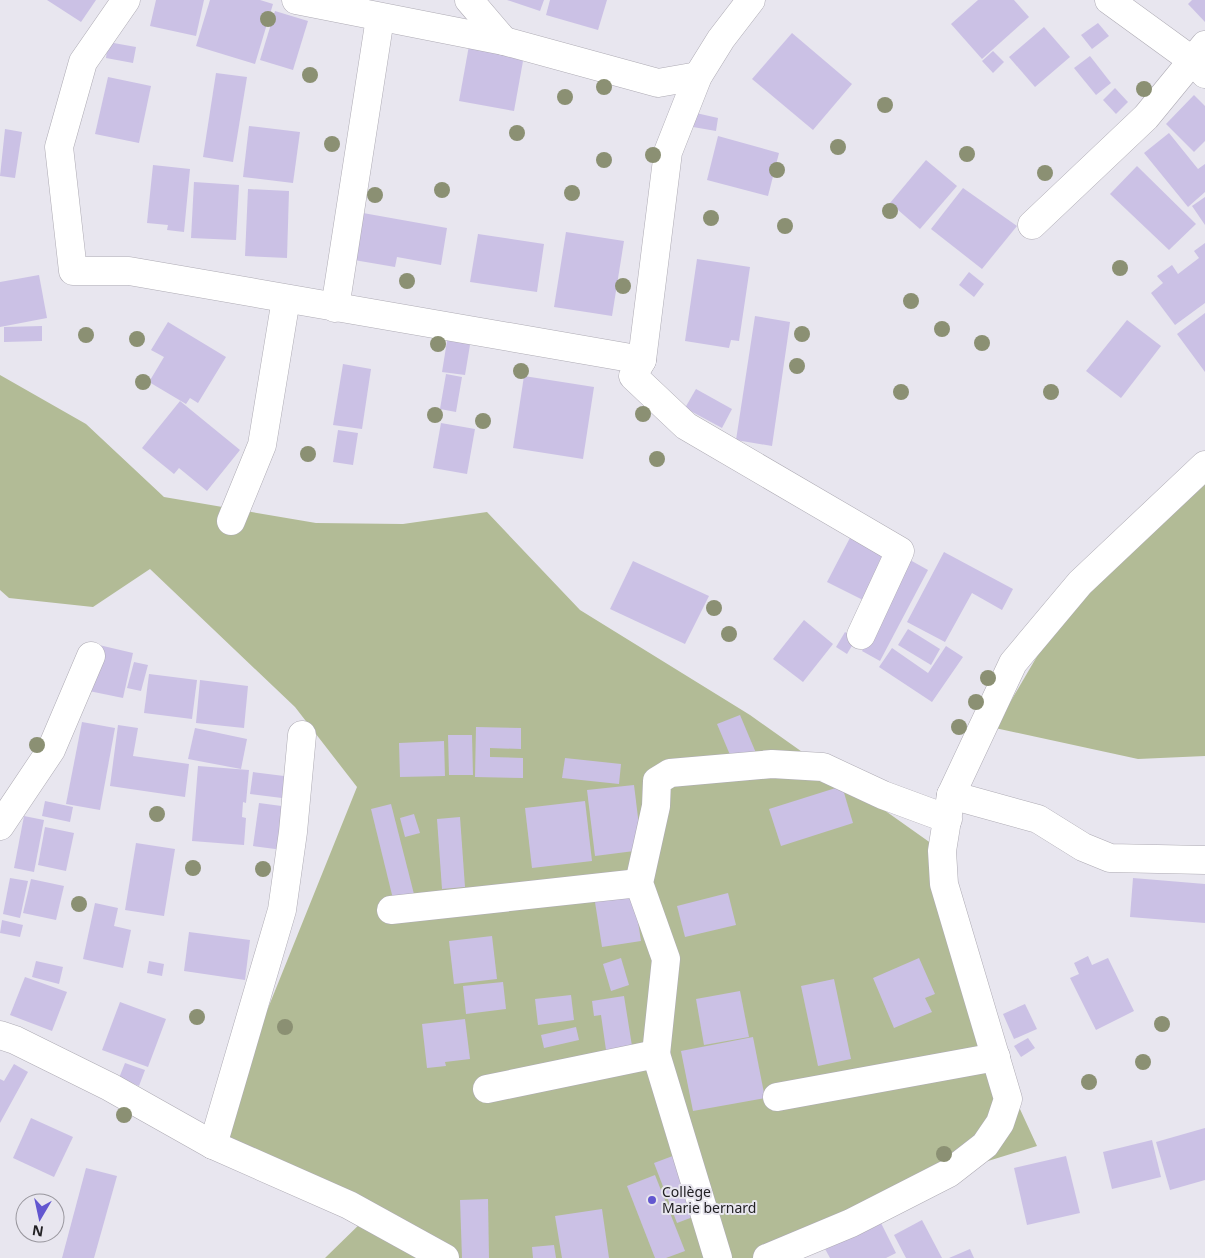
<svg xmlns="http://www.w3.org/2000/svg" width="1205" height="1258" font-family="'Noto Sans',sans-serif">
<style>
.forest{fill:#b2bb96}
.building{fill:#cbc1e5}
.lines{fill:none;stroke-linecap:round;stroke-linejoin:round}
.minor-casing{stroke:#aeabb4;stroke-width:29}
.minor{stroke:#fff;stroke-width:28}
.tree{fill:#8b9073}
.poi-dot{fill:#6357d0;stroke:#e8e6ef;stroke-width:2}
.labels{text-anchor:middle;stroke-width:4;stroke-linejoin:round;paint-order:stroke}
.poi-label{font-size:14px;fill:#222124;stroke:#e8e6ef;text-anchor:start}
</style>
<rect width="100%" height="100%" fill="#e8e6ef"/>
<g class="forest">
<polygon points="0,375 86,424 164,497 316,523 403,524 487,512 580,610 750,715 942,851 996,1057 1037,1146 949,1173 785,1258 325,1258 368,1216 213,1145 357,787 295,707 150,569 93,607 9,598 0,590"/>
<polygon points="1205,472 1205,756 1138,759 995,728 1080,583"/>
</g>
<g class="building">
<polygon points="47,0 96,0 81,22"/>
<polygon points="156,0 204,0 196,36 150,26"/>
<polygon points="210,0 260,0 273,4 255,64 196,46"/>
<polygon points="507,0 544,0 540,11"/>
<polygon points="550,0 607,0 598,30 546,15"/>
<polygon points="978,0 1014,0 1029,17 982,59 951,24"/>
<polygon points="1192,0 1205,0 1205,22 1188,4"/>
<polygon points="275,11 308,21 293,70 260,60"/>
<polygon points="1098,23 1109,36 1092,49 1081,35"/>
<polygon points="1044,27 1070,57 1035,87 1009,57"/>
<polygon points="792,33 852,84 813,130 752,79"/>
<polygon points="470,40 525,50 514,111 459,101"/>
<polygon points="108,42 136,47 133,63 106,58"/>
<polygon points="993,51 1004,62 993,73 982,61"/>
<polygon points="1090,56 1111,83 1096,95 1074,68"/>
<polygon points="216,73 247,77 233,162 203,157"/>
<polygon points="108,77 151,86 139,143 95,134"/>
<polygon points="1115,88 1128,102 1116,114 1103,100"/>
<polygon points="1194,95 1205,106 1205,141 1194,152 1166,124"/>
<polygon points="696,113 718,118 716,131 693,127"/>
<polygon points="249,126 300,132 293,183 243,177"/>
<polygon points="5,129 22,132 15,178 0,176"/>
<polygon points="1169,133 1198,169 1205,164 1205,192 1188,207 1144,153"/>
<polygon points="718,136 779,153 768,196 707,180"/>
<polygon points="926,160 957,186 920,229 890,203"/>
<polygon points="153,165 190,169 184,232 167,230 168,225 147,223"/>
<polygon points="1137,166 1196,224 1169,250 1110,194"/>
<polygon points="194,182 239,185 236,240 191,238"/>
<polygon points="963,188 1017,226 982,269 931,229"/>
<polygon points="248,189 289,191 287,258 245,256"/>
<polygon points="1205,197 1205,225 1192,206"/>
<polygon points="363,213 447,228 441,265 397,257 395,267 354,260"/>
<polygon points="566,232 624,241 612,316 554,307"/>
<polygon points="478,234 544,244 537,292 470,282"/>
<polygon points="1205,243 1205,303 1175,325 1151,293 1163,283 1157,276 1172,265 1178,274 1199,258 1194,251"/>
<polygon points="697,259 750,267 739,341 731,340 729,348 685,341"/>
<polygon points="969,272 984,284 974,297 959,285"/>
<polygon points="39,275 47,318 0,327 0,282"/>
<polygon points="1205,313 1205,372 1177,334"/>
<polygon points="755,316 790,322 772,446 736,440"/>
<polygon points="1127,320 1161,346 1121,398 1086,371"/>
<polygon points="168,322 226,357 198,403 190,398 186,404 149,382 164,357 151,350"/>
<polygon points="42,326 42,341 4,342 4,327"/>
<polygon points="448,335 471,339 465,375 442,372"/>
<polygon points="343,364 371,369 362,429 333,425"/>
<polygon points="446,374 462,377 456,412 440,409"/>
<polygon points="524,376 594,387 583,459 513,448"/>
<polygon points="696,389 732,409 722,428 685,408"/>
<polygon points="180,401 240,450 207,491 179,468 174,474 142,448"/>
<polygon points="441,423 475,429 467,474 433,468"/>
<polygon points="338,430 358,433 353,465 333,462"/>
<polygon points="853,532 890,550 865,601 827,582"/>
<polygon points="944,552 1013,589 1002,610 972,593 945,642 907,622"/>
<polygon points="910,560 928,570 880,661 862,651"/>
<polygon points="633,561 709,596 685,644 610,609"/>
<polygon points="804,620 833,644 803,682 773,659"/>
<polygon points="908,629 940,649 931,665 898,645"/>
<polygon points="845,632 856,639 847,654 836,647"/>
<polygon points="99,645 133,653 123,698 89,691"/>
<polygon points="946,646 963,657 932,702 879,667 892,648 928,673"/>
<polygon points="134,662 148,665 141,691 127,688"/>
<polygon points="149,674 197,680 192,719 144,713"/>
<polygon points="200,680 248,686 244,728 196,723"/>
<polygon points="740,715 756,753 733,762 717,724"/>
<polygon points="82,722 115,728 100,810 66,804"/>
<polygon points="118,725 138,728 133,756 189,764 185,797 110,786"/>
<polygon points="476,727 521,728 521,749 490,748 490,757 523,758 523,778 475,777"/>
<polygon points="195,728 247,739 241,769 188,759"/>
<polygon points="448,735 472,735 473,775 449,775"/>
<polygon points="444,741 445,776 400,777 399,743"/>
<polygon points="565,758 621,764 619,784 562,778"/>
<polygon points="198,766 249,770 246,803 243,802 242,817 246,818 244,845 192,841"/>
<polygon points="253,772 292,777 290,799 250,794"/>
<polygon points="634,785 642,850 595,856 587,790"/>
<polygon points="842,786 853,823 781,846 769,809"/>
<polygon points="45,801 73,807 70,822 42,816"/>
<polygon points="585,801 592,861 532,868 525,808"/>
<polygon points="259,803 289,807 283,850 253,846"/>
<polygon points="391,804 415,898 394,903 371,809"/>
<polygon points="414,814 420,833 405,837 400,818"/>
<polygon points="24,816 44,820 34,872 14,868"/>
<polygon points="460,817 465,887 442,889 437,819"/>
<polygon points="45,827 74,833 66,871 38,865"/>
<polygon points="136,843 175,849 164,916 125,910"/>
<polygon points="10,878 28,881 20,918 3,914"/>
<polygon points="1133,878 1205,884 1205,923 1130,917"/>
<polygon points="31,879 64,886 56,920 23,913"/>
<polygon points="728,893 736,925 685,937 677,906"/>
<polygon points="634,896 641,941 602,947 595,902"/>
<polygon points="95,903 118,908 114,926 131,930 123,968 83,959"/>
<polygon points="2,920 23,925 20,937 0,933"/>
<polygon points="189,932 250,940 245,980 184,971"/>
<polygon points="492,936 497,979 454,984 449,941"/>
<polygon points="1088,956 1092,965 1108,958 1134,1011 1096,1030 1070,978 1079,974 1074,963"/>
<polygon points="621,958 629,985 611,991 603,964"/>
<polygon points="919,958 935,994 925,998 932,1012 894,1028 873,978"/>
<polygon points="36,961 63,967 59,984 32,977"/>
<polygon points="149,961 164,964 162,976 147,973"/>
<polygon points="25,977 67,992 52,1031 10,1015"/>
<polygon points="834,979 851,1059 818,1066 801,986"/>
<polygon points="503,982 506,1009 466,1014 463,986"/>
<polygon points="740,991 749,1037 704,1045 696,999"/>
<polygon points="571,995 574,1020 538,1025 535,999"/>
<polygon points="624,996 632,1046 606,1050 601,1015 594,1016 592,1001"/>
<polygon points="120,1002 166,1019 148,1067 102,1050"/>
<polygon points="1025,1004 1037,1029 1014,1039 1003,1014"/>
<polygon points="465,1019 470,1059 445,1062 446,1066 427,1068 422,1024"/>
<polygon points="576,1027 579,1040 544,1048 541,1035"/>
<polygon points="753,1037 765,1098 693,1111 681,1051"/>
<polygon points="1028,1038 1035,1048 1021,1057 1014,1046"/>
<polygon points="125,1063 145,1070 139,1086 119,1078"/>
<polygon points="14,1064 28,1072 0,1123 0,1079 4,1081"/>
<polygon points="31,1118 73,1137 54,1177 13,1158"/>
<polygon points="1205,1128 1205,1180 1170,1190 1156,1142"/>
<polygon points="1152,1140 1161,1177 1112,1189 1103,1152"/>
<polygon points="678,1154 701,1214 677,1223 654,1163"/>
<polygon points="1066,1156 1080,1213 1027,1225 1014,1168"/>
<polygon points="86,1168 117,1176 94,1258 62,1258"/>
<polygon points="655,1175 685,1251 666,1258 655,1258 627,1186"/>
<polygon points="488,1199 489,1258 462,1258 460,1200"/>
<polygon points="25,1208 25,1222 19,1218"/>
<polygon points="602,1209 609,1258 562,1258 555,1216"/>
<polygon points="879,1219 896,1253 886,1258 830,1258 824,1247"/>
<polygon points="922,1220 942,1258 906,1258 894,1235"/>
<polygon points="554,1245 556,1258 533,1258 532,1247"/>
<polygon points="970,1249 974,1258 949,1258"/>
</g>
<g class="lines">
<defs>
<g id="minor">
<polyline points="126,0 83,62 59,147 73,271 129,271 642,360"/>
<polyline points="296,0 504,41 658,83 698,76"/>
<polyline points="469,0 504,41"/>
<polyline points="751,0 721,39 698,76 668,152 642,360 633,376 686,426 900,551 861,635"/>
<polyline points="1109,0 1193,61 1205,74"/>
<polyline points="1032,225 1146,117 1205,45"/>
<polyline points="335,308 380,18"/>
<polyline points="231,521 262,445 286,299"/>
<polyline points="951,795 1038,819 1083,847 1110,858 1205,860"/>
<polyline points="0,826 51,750 91,656"/>
<polyline points="391,910 639,883"/>
<polyline points="0,1035 15,1040 110,1087 213,1145 349,1205 445,1258"/>
<polyline points="656,1054 666,959 639,883 656,806 657,781 670,773 772,764 823,767 883,795 948,819"/>
<polyline points="487,1089 656,1054 718,1258"/>
<polyline points="777,1097 996,1057"/>
<polyline points="213,1145 282,910 293,832 302,735"/>
<polyline points="767,1258 851,1223 949,1173 985,1145 1000,1123 1008,1099 944,884 942,851 951,795 1013,663 1080,583 1205,465"/>
</g>
</defs>
<use href="#minor" class="minor-casing"/>
<use href="#minor" class="minor"/>
</g>
<g class="tree">
<circle cx="268" cy="19" r="8"/>
<circle cx="310" cy="75" r="8"/>
<circle cx="604" cy="87" r="8"/>
<circle cx="1144" cy="89" r="8"/>
<circle cx="565" cy="97" r="8"/>
<circle cx="885" cy="105" r="8"/>
<circle cx="517" cy="133" r="8"/>
<circle cx="332" cy="144" r="8"/>
<circle cx="838" cy="147" r="8"/>
<circle cx="967" cy="154" r="8"/>
<circle cx="653" cy="155" r="8"/>
<circle cx="604" cy="160" r="8"/>
<circle cx="777" cy="170" r="8"/>
<circle cx="1045" cy="173" r="8"/>
<circle cx="442" cy="190" r="8"/>
<circle cx="572" cy="193" r="8"/>
<circle cx="375" cy="195" r="8"/>
<circle cx="890" cy="211" r="8"/>
<circle cx="711" cy="218" r="8"/>
<circle cx="785" cy="226" r="8"/>
<circle cx="1120" cy="268" r="8"/>
<circle cx="407" cy="281" r="8"/>
<circle cx="623" cy="286" r="8"/>
<circle cx="911" cy="301" r="8"/>
<circle cx="942" cy="329" r="8"/>
<circle cx="802" cy="334" r="8"/>
<circle cx="86" cy="335" r="8"/>
<circle cx="137" cy="339" r="8"/>
<circle cx="982" cy="343" r="8"/>
<circle cx="438" cy="344" r="8"/>
<circle cx="797" cy="366" r="8"/>
<circle cx="521" cy="371" r="8"/>
<circle cx="143" cy="382" r="8"/>
<circle cx="901" cy="392" r="8"/>
<circle cx="1051" cy="392" r="8"/>
<circle cx="643" cy="414" r="8"/>
<circle cx="435" cy="415" r="8"/>
<circle cx="483" cy="421" r="8"/>
<circle cx="308" cy="454" r="8"/>
<circle cx="657" cy="459" r="8"/>
<circle cx="714" cy="608" r="8"/>
<circle cx="729" cy="634" r="8"/>
<circle cx="988" cy="678" r="8"/>
<circle cx="976" cy="702" r="8"/>
<circle cx="959" cy="727" r="8"/>
<circle cx="37" cy="745" r="8"/>
<circle cx="157" cy="814" r="8"/>
<circle cx="193" cy="868" r="8"/>
<circle cx="263" cy="869" r="8"/>
<circle cx="79" cy="904" r="8"/>
<circle cx="197" cy="1017" r="8"/>
<circle cx="1162" cy="1024" r="8"/>
<circle cx="285" cy="1027" r="8"/>
<circle cx="1143" cy="1062" r="8"/>
<circle cx="1089" cy="1082" r="8"/>
<circle cx="124" cy="1115" r="8"/>
<circle cx="944" cy="1154" r="8"/>
</g>
<circle class="poi-dot" cx="652" cy="1200" r="5"/>
<g class="labels">
<g class="poi-label">
<text x="662" y="1197">Collège<tspan x="662" dy="16">Marie bernard</tspan></text>
</g>
</g>
<g transform="translate(40 1218) rotate(189)"><circle r="24" fill="#e8e6ef" stroke="#99979e"/>
<path d="M0-4L9 19L0 12L-9 19Z" fill="#6357d0"/>
<text y="-8" font-size="14" font-weight="bold" text-anchor="middle" fill="#222124">N</text>
</g>
</svg>
